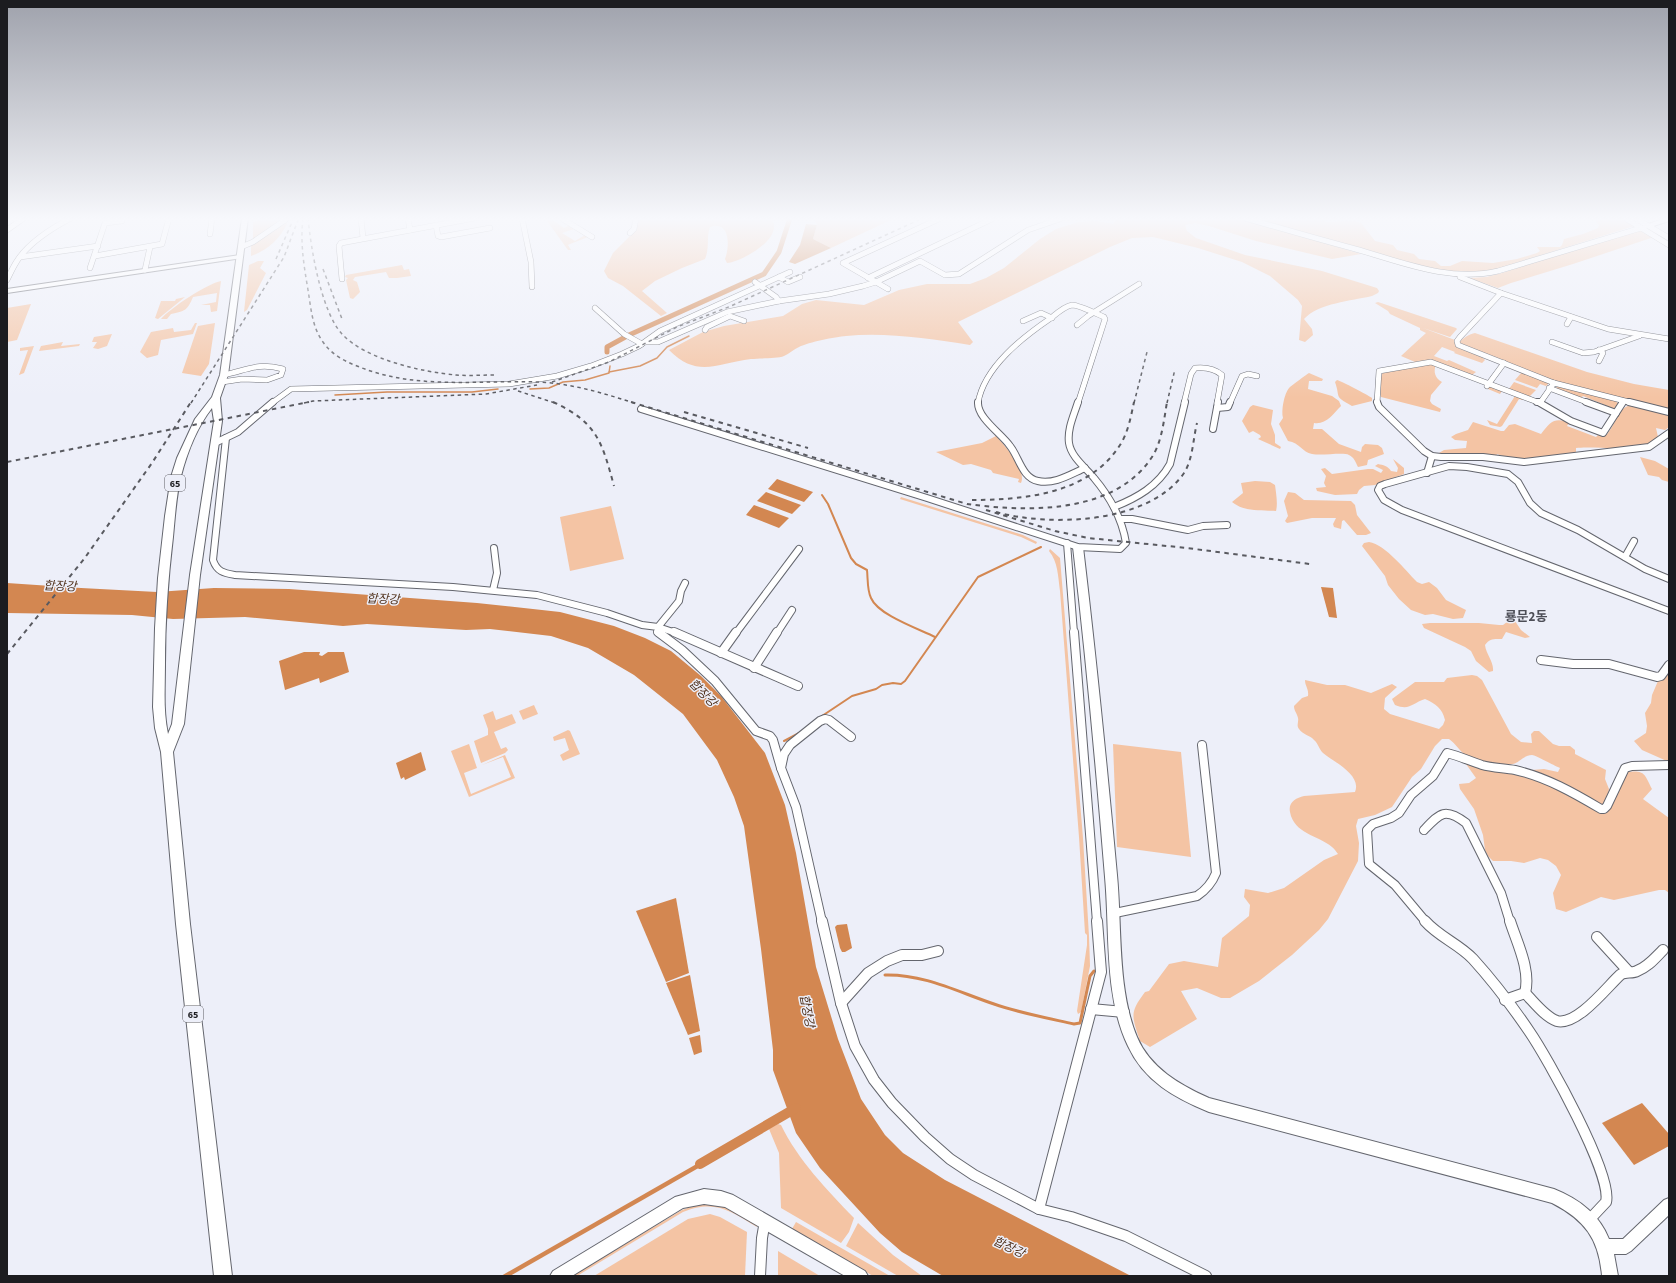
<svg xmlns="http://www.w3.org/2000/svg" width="1676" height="1283" font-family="'Source Sans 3','Noto Sans KR',sans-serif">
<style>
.green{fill:#f4c4a4}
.water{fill:#d38751}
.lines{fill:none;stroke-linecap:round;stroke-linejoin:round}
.stream-far2{stroke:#d38751;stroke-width:1.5}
.stream-far1{stroke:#d38751;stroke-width:2}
.stream{stroke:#d38751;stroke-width:3}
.canal-far1{stroke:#d38751;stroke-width:5}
.canal{stroke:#d38751;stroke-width:10}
.street-far3-casing{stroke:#64666e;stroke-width:6}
.street-far2-casing{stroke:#64666e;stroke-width:8}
.street-far1-casing{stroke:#64666e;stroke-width:10}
.street-casing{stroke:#64666e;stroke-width:12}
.secondary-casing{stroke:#64666e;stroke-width:2}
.primary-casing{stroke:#64666e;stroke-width:2}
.street-far3{stroke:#fff;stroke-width:5}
.street-far2{stroke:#fff;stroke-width:6}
.street-far1{stroke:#fff;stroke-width:8}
.street{stroke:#fff;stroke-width:10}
.secondary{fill:#fff;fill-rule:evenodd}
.primary{fill:#fff;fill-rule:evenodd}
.rail-far1{stroke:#595a60;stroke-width:1.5;stroke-dasharray:3.5 3.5;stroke-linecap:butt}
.rail{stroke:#595a60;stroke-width:2;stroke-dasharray:4.5 4.5;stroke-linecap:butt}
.labels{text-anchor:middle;stroke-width:3;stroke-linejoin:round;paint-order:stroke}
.shield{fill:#edeff9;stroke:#5b5b61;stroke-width:1}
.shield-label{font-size:10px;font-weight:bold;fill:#1c1c20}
.water-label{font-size:12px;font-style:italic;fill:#4e2e18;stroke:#edeff9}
.quarter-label{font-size:13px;font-weight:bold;fill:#4d4e57;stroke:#edeff9}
</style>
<rect width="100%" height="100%" fill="#edeff9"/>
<g class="green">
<polygon points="267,218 281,218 277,223 253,240 253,222"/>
<polygon points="545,218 550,218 564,228 568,226 574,229 562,233 575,241 585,235 588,237 570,244 568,245 571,250 568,250"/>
<path d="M638,218H771C786,237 742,262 727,263L725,259C730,246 730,220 710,227C706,237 710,248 705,259L682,268L655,281L642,291L667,313L661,316L623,286L608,278L604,271L613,253L636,230Z"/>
<polygon points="814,218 895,218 831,248 813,239 817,225"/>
<path d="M1118,218H1240L1361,254L1332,259L1256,241L1209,226L1195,223L1185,225L1187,231L1196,238L1245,255L1322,271L1377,288L1379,291L1378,293L1372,296C1351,301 1319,303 1304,319L1312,329L1313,335L1305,342L1299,340L1302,306L1298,300L1270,276L1242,262L1198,248L1153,237L1132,238L1110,247L958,322L973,342L970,345C930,339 887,332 846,336C835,337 809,342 799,347C794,349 789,354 784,356C777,359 759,358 751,359C717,363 698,379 669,350L703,332L724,326L783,316L802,304L816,300L864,305L899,290L927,284H970L986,278L1004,268L1040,239L1056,229L1079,222L1097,221L1113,224Z"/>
<polygon points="1251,218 1322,218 1326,222 1354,221 1361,223 1375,241 1393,245 1397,250 1414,254 1419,259 1435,261 1441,266 1450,266 1462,261 1493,263 1517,259 1537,253 1540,251 1537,247 1560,247 1562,245 1564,239 1583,234 1598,228 1599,225 1593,218 1621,218 1634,226 1484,273 1444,272 1362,250"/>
<path d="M286,222L287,224C280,239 266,251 251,256V244Z"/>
<polygon points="1640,229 1654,237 1573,264 1511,283 1498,288 1469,278 1486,277 1502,273"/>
<polygon points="258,261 264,261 260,268 266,273 247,310 244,312 249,265"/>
<polygon points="402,265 404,270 409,269 411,276 397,278 389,278 386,272 355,277 353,280 357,282 360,292 353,299 350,298 346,280 348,278 345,277 346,275"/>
<path d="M221,281L217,311L211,312L210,305H201L216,302L217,293L193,297C187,311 185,311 171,314L167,319H161C169,309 208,283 221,281Z"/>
<polygon points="185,297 158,319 155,318 161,301 175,301 176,299"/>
<polygon points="1378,302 1456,328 1457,329 1450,337 1423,328 1455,340 1455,344 1461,349 1482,357 1485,360 1482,363 1454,353 1455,352 1442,347 1434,356 1447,361 1449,360 1476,372 1472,375 1430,360 1415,362 1401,356 1426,333 1420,330 1420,328 1390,314 1388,311 1375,303"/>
<polygon points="31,304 17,340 7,342 7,308"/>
<polygon points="195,323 197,323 193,334 161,340 158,355 147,358 140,352 151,332 173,328 174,332 191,330"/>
<polygon points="215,323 209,364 201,376 182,373 198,326"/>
<path d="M1475,333L1587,372L1634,384L1669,390V410L1564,385L1459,343C1462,338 1470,334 1475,333Z"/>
<polygon points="112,334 107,346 98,349 93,348 97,342 92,342 94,337"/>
<polygon points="63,342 61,346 80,344 79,346 39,351 41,346"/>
<polygon points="34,346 24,373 19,375 28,350 20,351 20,348"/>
<path d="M1430,364H1436C1433,372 1435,378 1442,382L1431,395L1430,401L1432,404L1441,409L1440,412L1381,397C1380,388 1378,379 1384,371Z"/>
<polygon points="1522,372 1549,383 1546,386 1540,384 1537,388 1515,380"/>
<path d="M1309,373L1323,379L1322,381H1309L1308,389L1332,396L1339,401L1341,406C1333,414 1326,425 1314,423L1313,429H1322L1339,444L1361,452L1362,447L1365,444L1378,445L1382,448L1384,454L1368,460L1367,465L1358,467C1356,463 1354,457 1349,455C1343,452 1322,456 1312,454C1302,452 1300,443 1288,441L1279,424L1283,418C1281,411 1284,394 1289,388C1292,385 1306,375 1309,373Z"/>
<path d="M1337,380C1341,381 1368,395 1372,398V401L1352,406C1333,395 1341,399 1335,382Z"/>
<polygon points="1514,382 1536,390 1529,397 1509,389"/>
<polygon points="1490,385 1495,387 1494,389 1501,391 1502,389 1524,397 1522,400 1519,399 1502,426 1500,427 1490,425 1487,420 1497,424 1515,396 1502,391 1500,394 1488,389"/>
<polygon points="1558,386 1614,400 1619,404 1615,411 1605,407 1605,405 1583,396 1580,398 1555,389"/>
<polygon points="1253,405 1273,410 1271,424 1275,435 1275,443 1281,447 1280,449 1258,439 1261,437 1260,435 1253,431 1249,433 1242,421 1250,407"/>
<path d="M1630,405L1669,414V427L1665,430L1656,428L1658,437C1647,455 1595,445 1576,448V453C1551,456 1521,464 1497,454L1496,456L1442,454L1439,453L1444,450L1466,448L1467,441L1455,440L1451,437L1456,434L1468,430L1473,422L1501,431H1504L1509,425L1515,424L1541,434C1552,419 1556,417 1573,424L1569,423L1567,426L1596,437L1598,435L1594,432L1606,435C1615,427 1617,409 1630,405Z"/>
<path d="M996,436C1004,445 1027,469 1021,483L1018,482L1019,479L993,473L991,470L971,464L963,465L936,452L982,443Z"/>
<polygon points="1640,457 1655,461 1669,469 1669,482 1662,480 1659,477 1648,475"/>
<path d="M1393,459L1404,468V474L1375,485L1364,486L1359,490L1357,494L1335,495L1317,491L1316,488L1326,487L1324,483L1326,476L1321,469L1325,468L1332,474L1368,469H1373L1381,473L1383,470L1375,466L1378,464C1383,465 1388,466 1391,471L1397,472L1398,468Z"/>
<path d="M1255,481L1270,482L1275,485C1276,493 1278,504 1276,511C1262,510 1244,512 1232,502L1243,493L1241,483Z"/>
<polygon points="1288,492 1295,493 1304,500 1351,501 1355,505 1357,515 1371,533 1366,535 1357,535 1344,520 1342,521 1341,529 1334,527 1333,524 1336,518 1312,518 1287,523 1285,521 1288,516 1284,501"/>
<polygon points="901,497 1023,535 1037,542 1036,544 1021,537 900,499"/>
<polygon points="611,506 624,559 570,571 560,517"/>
<path d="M1369,542C1386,545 1405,570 1417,582L1422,584L1429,582L1437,588L1446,600L1466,610L1463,618L1453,619L1433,614L1425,615L1411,610L1399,599L1388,585L1385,576L1362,546L1364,543Z"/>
<path d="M1050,549L1060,558L1083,838L1089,936L1090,966L1081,1012L1078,1014L1077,1011L1087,945V935L1085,933L1079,837L1060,591C1058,576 1058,562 1049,551Z"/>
<path d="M1511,619L1515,621L1521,630L1530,637L1525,638L1506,632L1502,639C1494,639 1490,638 1485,645C1486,654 1494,662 1493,671L1489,672L1476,661L1471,651L1465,647L1424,628L1422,624L1430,623H1479L1499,625H1503Z"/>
<polygon points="1669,669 1669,762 1642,750 1634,741 1646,733 1647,726 1645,713 1651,703 1652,695 1658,681"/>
<path d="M1472,675L1477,676L1482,680L1511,734L1521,742L1532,743L1531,734L1534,731H1539L1553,744L1559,746H1570L1575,750V754L1606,770L1605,779L1609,789L1606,804L1603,806L1537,774L1532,770L1544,769L1558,772L1560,768C1555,766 1535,755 1532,755C1524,755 1519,763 1513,764C1500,767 1475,761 1464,754C1459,750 1455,743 1449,739H1442L1435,746L1421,769L1412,777L1392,807L1375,815L1358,819L1356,826L1359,843L1358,861L1328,919L1319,930L1292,955L1259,981L1230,998H1221L1197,988L1181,991L1197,1019L1150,1047L1140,1041C1132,1016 1129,1013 1145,992L1149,991L1169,964L1184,961L1218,967L1222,938L1249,916L1250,905L1244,897L1245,889L1268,893L1284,888L1324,860L1338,854C1336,852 1335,849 1332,847C1318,835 1294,834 1290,812C1288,802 1296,798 1304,796L1355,792C1362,775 1334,762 1323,753C1319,749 1318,743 1314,740C1310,735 1303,735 1299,729C1296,725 1299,722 1298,718C1297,713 1294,711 1294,706L1302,698L1308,696C1309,689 1305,686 1305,680L1327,685H1345L1371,693L1392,684L1397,687L1385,698L1384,709L1390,714L1439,729L1443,725L1445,720C1442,708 1436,704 1425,699C1412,703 1410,711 1395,705L1392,699L1415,682H1444L1447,678Z"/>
<polygon points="534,705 538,714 523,720 519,711"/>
<polygon points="493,711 496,720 512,714 516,723 494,732 501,749 506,747 508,750 505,753 481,763 474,741 488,735 488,729 483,715"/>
<polygon points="568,730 570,731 580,754 563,761 560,755 569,750 565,738 554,741 553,737"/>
<polygon points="469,744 477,768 464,773 471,794 511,777 503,757 482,765 505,755 515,778 469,797 451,751"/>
<polygon points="1113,744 1181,752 1191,857 1117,847"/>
<path d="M1470,762L1494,771L1529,777L1561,789L1601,812L1607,813L1626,772C1645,770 1644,773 1652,789L1643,799L1669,818V893L1665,890H1659L1614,900L1601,897L1566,912L1556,909L1553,893L1561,875L1556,866L1548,860L1540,858L1524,863L1511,861H1493L1488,856L1485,850L1483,835L1474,809L1460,789L1459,784L1469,783L1476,778L1466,764Z"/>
<path d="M778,1124L781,1125C798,1160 827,1190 854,1218L849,1232L841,1243L781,1208L779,1153L769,1129Z"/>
<path d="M699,1204H720L756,1224L757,1227C730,1211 715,1199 683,1212L577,1276H572L682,1210Z"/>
<polygon points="710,1214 720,1217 747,1232 745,1276 594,1276 688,1219"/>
<polygon points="796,1222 890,1276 873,1276 792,1229"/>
<polygon points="858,1223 893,1255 922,1276 898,1276 846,1246"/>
<polygon points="778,1251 820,1276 778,1276"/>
</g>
<g class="water">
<polygon points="806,224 817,225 813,239 831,248 795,264 789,262 800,245"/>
<polygon points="777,479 813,492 804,502 768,489"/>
<polygon points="766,492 801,505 792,514 757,501"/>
<polygon points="754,505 789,518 779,528 746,515"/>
<polygon points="7,583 81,588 157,592 214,588 289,589 477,603 560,612 614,626 645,638 671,651 701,676 721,696 765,753 785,805 796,853 816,967 838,1039 861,1099 885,1135 903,1153 945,1180 1131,1276 943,1276 902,1252 880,1233 820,1168 796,1133 773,1070 773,1050 761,949 744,826 734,797 717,760 683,714 634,675 588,648 551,636 490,629 466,630 367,624 343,626 245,617 173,619 132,615 7,613"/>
<polygon points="1321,587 1333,588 1337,618 1329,617"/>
<polygon points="304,652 320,652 319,655 322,656 328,652 344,652 349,672 320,683 319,678 285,690 279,661"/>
<polygon points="421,752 426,770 405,780 404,777 401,779 396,763"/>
<polygon points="676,898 689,973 666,982 636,911"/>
<polygon points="847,924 852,948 845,952 842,952 840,948 835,927 837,925"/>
<polygon points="690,975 700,1031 688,1035 666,983"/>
<polygon points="700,1035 702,1052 694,1055 689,1038"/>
<polygon points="1642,1103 1669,1134 1669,1146 1634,1165 1602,1123"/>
<polygon points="707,1158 709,1162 510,1276 501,1276"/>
</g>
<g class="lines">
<g class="stream-far2">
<polyline points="609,372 640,366 657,358 667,347 689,336"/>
<polyline points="530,389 549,388 563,382 585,380 609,373 610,366"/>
<polyline points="335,395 387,392 472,392 498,389"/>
</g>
<g class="stream-far1">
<path d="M822,495L828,504L851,558L856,564L867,570C868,579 867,590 871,598C878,615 919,629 935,637"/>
<polyline points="822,716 852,696 876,689 882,685 893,683 901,684 905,681 978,577 1041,547"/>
<polyline points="784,741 801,732"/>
</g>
<path class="stream" d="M885,975C924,974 958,992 994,1004C1020,1013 1047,1018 1074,1024L1080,1023L1090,976L1094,971"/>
<polyline class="canal-far1" points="607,352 607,347 629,335 764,274 779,252 790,218"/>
<polyline class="canal" points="700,1164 796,1108"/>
<defs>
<g id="street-far3">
<polyline points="361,218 363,238"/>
<polyline points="408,218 410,230"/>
<polyline points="522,218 531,262 532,287"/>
<polyline points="561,218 592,237"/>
<path d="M1245,218C1283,229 1321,240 1359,250C1404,263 1450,282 1498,271L1641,228"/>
<polyline points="1625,218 1669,245"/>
<polyline points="1635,218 1669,238"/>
<polyline points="436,225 438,236 441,237 490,228"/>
<polyline points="7,230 24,218"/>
<polyline points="630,233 634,229 636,218"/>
<polyline points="210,234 212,218"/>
<polyline points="241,247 253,242 288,218"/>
<polyline points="95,256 162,244 169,218"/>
<polyline points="20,257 98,246"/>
<polyline points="90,268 105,223 122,221 123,218"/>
<polyline points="145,270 150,247"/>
<polyline points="779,277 788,282 800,277"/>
<polyline points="1460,277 1501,293 1460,337 1457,341 1458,345 1554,383 1633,403"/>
<polyline points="868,278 994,218"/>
<polyline points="342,279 339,246 341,243 475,218"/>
<path d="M7,280C10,274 13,267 17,261C29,242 52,228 71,218"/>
<polyline points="755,282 776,297 779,301"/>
<polyline points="888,289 843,263 941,218"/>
<polyline points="1501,293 1608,329 1669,339"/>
<polyline points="595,308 624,334 642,344"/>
<polyline points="1023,321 1041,313 1052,318"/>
<polyline points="1567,324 1571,317"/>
<polyline points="1077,325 1088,316 1139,284"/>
<polyline points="705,330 707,327 730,316 744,321"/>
<polyline points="646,342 658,342 727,312 779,301 829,294 863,286 876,282 920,261 945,275 959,274 1028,230 1063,218"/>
<polyline points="1552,342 1583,353 1594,352 1639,336"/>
<polyline points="1599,350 1603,353 1599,361"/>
<path d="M222,382L242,379L267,380L281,375L283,369C258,362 248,370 224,375"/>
<polyline points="1487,386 1504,363"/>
<polyline points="1549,388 1589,403"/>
<polyline points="272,403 291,389 509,384 557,376 591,366 622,354 639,346 660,331 790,272"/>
<path d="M978,403C984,367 1023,337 1051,318C1057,313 1065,306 1072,305C1079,305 1097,314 1104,317L1105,319L1078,403"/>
<path d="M1184,403L1191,374L1195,368C1205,367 1214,368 1222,375L1217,403"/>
<polyline points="1230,403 1242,376 1248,374 1257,376"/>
<polyline points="1377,403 1379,371 1431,362 1540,403"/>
<polyline points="1540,403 1554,383"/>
<polyline points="1622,403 1623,401"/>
</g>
<g id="street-far2">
<path d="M978,402C977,418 1002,434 1010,446C1019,457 1022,478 1038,481C1054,485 1071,474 1085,468"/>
<polyline points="1377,402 1379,407 1424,451 1432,456 1441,457 1483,457 1524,462 1649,447 1669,433"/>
<polyline points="1537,402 1541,402"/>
<polyline points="1586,402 1616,413"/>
<polyline points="1629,402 1669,412"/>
<polyline points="1540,403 1571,421 1603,433 1623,402"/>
<polyline points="1217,408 1228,407 1230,402"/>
<path d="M641,409L927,498L1078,547L1120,549L1126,543C1122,518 1110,497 1094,478C1086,468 1071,457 1069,443C1067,429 1074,415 1078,402"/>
<polyline points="1213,429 1218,402"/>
<path d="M226,438L213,560C217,572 224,573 235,575L453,587L537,595L607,613L642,625L658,627L676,633"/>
<polyline points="215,443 238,432 273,402"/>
<polyline points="1427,473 1432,456"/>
<path d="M1114,507C1137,498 1158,486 1170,464L1185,402"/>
<polyline points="1120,519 1132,519 1188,530 1203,526 1227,525"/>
<polyline points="1067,543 1074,633"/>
<polyline points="1625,557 1634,541"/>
<polyline points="1669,579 1645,569 1578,530 1541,513 1530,503 1518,482 1508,474 1467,467 1449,466 1385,484 1380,486 1378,490 1384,500 1402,510 1669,611"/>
<polyline points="493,590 497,573 494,548"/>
<polyline points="659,633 658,627 679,601 681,591 685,583"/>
<polyline points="736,633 799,549"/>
<polyline points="777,633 792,610"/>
</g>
<g id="street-far1">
<polyline points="658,632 682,650 715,681 756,731 770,736 773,740 781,768"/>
<polyline points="674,632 798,686"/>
<polyline points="1074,632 1097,922"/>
<polyline points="721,653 736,632"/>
<polyline points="1541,660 1573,664 1609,664 1657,677 1661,676 1669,665"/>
<polyline points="754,668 777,632"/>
<path d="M1424,830C1440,813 1445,807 1466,823L1501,893L1510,922"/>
<path d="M1115,913L1197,896C1206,890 1212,883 1216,873L1202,745"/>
<polyline points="822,922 796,807 781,768 784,754 790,745 820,721 825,719 829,720 851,737"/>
<path d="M1426,922L1395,885L1369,864L1367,830L1373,824L1391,818L1399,813L1411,795L1433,776L1447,753C1459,756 1470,761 1482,765C1492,768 1504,768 1515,770C1546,777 1574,793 1601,809H1604L1607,806L1625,768L1632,766L1669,765"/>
</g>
<g id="street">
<polyline points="822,921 841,1003 855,1046 874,1080 892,1103 925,1137 950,1159 974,1175 1039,1209 1071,1217 1126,1236 1206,1276"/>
<path d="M1425,921C1439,937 1459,944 1473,959C1493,981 1512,1006 1529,1031C1547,1057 1613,1175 1606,1202L1590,1219"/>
<polyline points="1597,937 1629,972"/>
<path d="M1525,993C1534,1002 1545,1017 1557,1021C1577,1026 1607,987 1620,975C1625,971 1632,974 1637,971C1648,967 1655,958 1663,950"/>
<path d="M1505,1000L1525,993C1531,970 1517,943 1510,921"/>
<polyline points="841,1003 868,973 887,961 902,955 922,955 938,951"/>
<polyline points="1091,1009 1124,1012"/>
<polyline points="1039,1209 1101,972 1097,921"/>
<polyline points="760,1276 762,1238 765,1221"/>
</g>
<g id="secondary">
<polygon points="1665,218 1669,218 1669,221 1641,230 1638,228"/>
<polygon points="240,255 242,256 242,258 7,293 7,289"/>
<path d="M1078,544L1083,547C1096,656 1107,766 1117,875C1122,927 1117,989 1137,1037C1150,1068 1180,1085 1209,1098L1554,1189C1579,1199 1599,1214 1609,1239H1623L1664,1200L1669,1198V1215L1631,1251L1626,1254H1614L1618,1276H1602C1599,1239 1585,1220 1552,1203L1209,1112C1175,1098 1144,1081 1128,1046C1104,997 1110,931 1105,877C1096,767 1086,657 1073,547Z"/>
<polygon points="704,1189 721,1191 733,1195 865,1271 868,1276 845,1276 725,1207 704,1204 683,1208 572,1276 550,1276 553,1271 675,1197"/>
</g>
<path id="primary" d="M242,218H248L228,375L220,398L222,421L200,575L184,724L173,752L190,924L232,1276H214L176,924L161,752L155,728L153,707L155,628L158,578L165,516L171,477L177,458L195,419L212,397L220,375ZM212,408L214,421L190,575L172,724L168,734C163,711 165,687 165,664C165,621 168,579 173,537C175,517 176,496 181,476C187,453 197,427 212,408Z"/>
</defs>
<use href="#street-far3" class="street-far3-casing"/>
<use href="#street-far2" class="street-far2-casing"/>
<use href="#street-far1" class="street-far1-casing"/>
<use href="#street" class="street-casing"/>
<use href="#secondary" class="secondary-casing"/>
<use href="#primary" class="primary-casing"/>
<use href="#street-far3" class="street-far3"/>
<use href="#street-far2" class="street-far2"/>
<use href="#street-far1" class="street-far1"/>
<use href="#street" class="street"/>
<use href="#secondary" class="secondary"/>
<use href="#primary" class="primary"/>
<g class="rail-far1">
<path d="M303,218C300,243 304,266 308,290C311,308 312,327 323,342C331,354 344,361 357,366C415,390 476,380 537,382C570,383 603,393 634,403"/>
<path d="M308,218C311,249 321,311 342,334C366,360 423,372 456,375C469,376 483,375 496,375"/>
<polyline points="276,259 293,220"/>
<polyline points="323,269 342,319"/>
<polyline points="552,382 609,362 677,327 731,306 923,218"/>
<polyline points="518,391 555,403"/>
<polyline points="191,403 284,257 298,220"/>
<polyline points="304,403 313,401 486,394 537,385"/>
<polyline points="1134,403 1147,352"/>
<polyline points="1167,403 1175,369"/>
</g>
<g class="rail">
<path d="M553,402C597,422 602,442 614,486"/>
<path d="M631,402L967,504C1026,512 1114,515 1152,457C1162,442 1164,419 1167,402"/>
<polyline points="684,412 808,448"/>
<polyline points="7,462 309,402"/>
<path d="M972,500C1024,500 1089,494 1120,445C1128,433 1131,416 1134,402"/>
<polyline points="986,510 1055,531 1088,538 1187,548 1310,564"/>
<path d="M996,512C1050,527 1149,524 1184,473C1193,459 1193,439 1197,423"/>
<polyline points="7,654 84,559 152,463 191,402"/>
</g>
</g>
<linearGradient id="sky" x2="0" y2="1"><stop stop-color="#9fa2ac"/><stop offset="0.55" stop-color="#f7f8fc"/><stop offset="1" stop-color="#f7f8fc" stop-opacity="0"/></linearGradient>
<rect width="1676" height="398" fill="url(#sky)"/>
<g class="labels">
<g class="shield">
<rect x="165" y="475" width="20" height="16" rx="3"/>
<rect x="183" y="1006" width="20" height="16" rx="3"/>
</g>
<g class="shield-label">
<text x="175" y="487">65</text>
<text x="193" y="1018">65</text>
</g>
<g class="water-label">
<text transform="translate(60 586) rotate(2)" y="4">합장강</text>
<text transform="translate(383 599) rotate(2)" y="4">합장강</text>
<text transform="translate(703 693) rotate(45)" y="4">합장강</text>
<text transform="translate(807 1011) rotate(79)" y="4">합장강</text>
<text transform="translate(1009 1247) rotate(25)" y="4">합장강</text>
</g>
<g class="quarter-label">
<text x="1526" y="621">룡문2동</text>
</g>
</g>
<rect width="1676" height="1283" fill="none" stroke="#1c1c20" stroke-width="16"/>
</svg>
